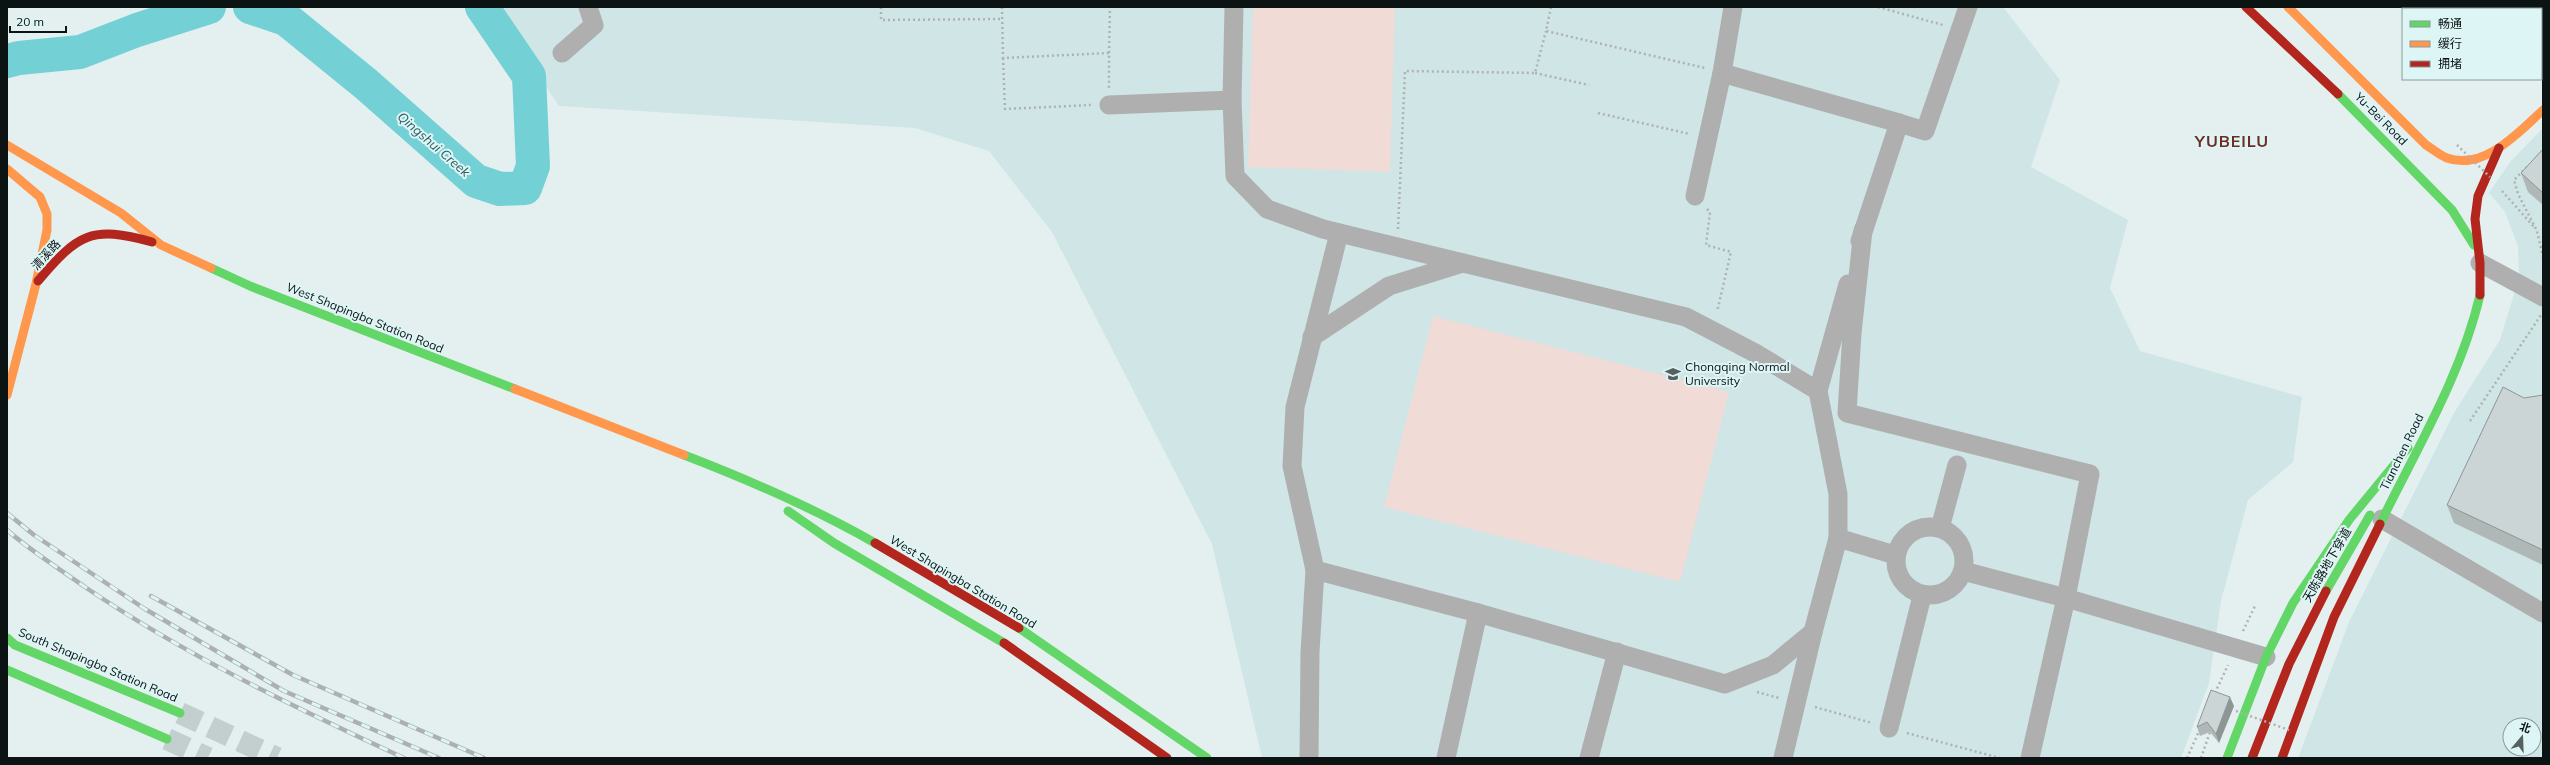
<svg xmlns="http://www.w3.org/2000/svg" width="2550" height="765" font-family="Mulish,'Noto Sans SC',sans-serif">
<style>
.built{fill:#cfe5e6;fill-rule:evenodd}
.green{fill:#f1dbd6}
.lines{fill:none;stroke-linecap:round;stroke-linejoin:round}
.river{stroke:#73d1d6;stroke-width:34}
.secondary-tunnel{stroke:#c3cfcf;stroke-width:22;stroke-dasharray:22 11;stroke-linecap:butt}
.path{stroke:#aeb2b1;stroke-width:2.5;stroke-dasharray:2 3;stroke-linecap:butt}
.street{stroke:#b0afaf;stroke-width:19}
.fast{stroke:#63d668;stroke-width:9}
.slow{stroke:#ff974d;stroke-width:9}
.jam{stroke:#b3261e;stroke-width:9}
.rail-casing{stroke:#acb0af;stroke-width:4.5}
.rail{stroke:#def5f6;stroke-width:3;stroke-dasharray:9;stroke-linecap:butt}
.path-bridge{stroke:#aeb2b1;stroke-width:2.5;stroke-dasharray:2 3;stroke-linecap:butt}
.wall{fill:#afb7b7}
.shaded-wall{fill:#8f9595}
.building{fill:#ccd5d5;stroke:#8f9595}
.labels{text-anchor:middle;stroke-width:4;stroke-linejoin:round;paint-order:stroke}
.street-label{font-size:12px;fill:#0b1313;stroke:#def5f6}
.poi-label{font-size:12px;fill:#0b1313;stroke:#def5f6;text-anchor:start}
.water-label{font-size:13px;font-style:italic;fill:#2b6063;stroke:#def5f6}
.district-label{font-size:16px;font-weight:bold;letter-spacing:1px;fill:#712c21;stroke:#def5f6}
</style>
<rect width="100%" height="100%" fill="#e4f0f0"/>
<g class="built">
<polygon points="493,7 2003,7 2060,80 2031,167 2128,220 2110,288 2140,351 2302,397 2293,462 2248,500 2221,601 2209,683 2181,758 1262,758 1212,544 1052,232 989,151 915,128 559,106"/>
<path d="M2543,128V758H2298L2349,622L2454,413L2500,340L2519,278L2518,246L2505,212L2489,193L2510,162ZM2510,725H2534V749H2510Z"/>
</g>
<g class="green">
<polygon points="1253,7 1395,7 1390,172 1248,167"/>
<polygon points="1433,316 1729,392 1680,582 1384,507"/>
</g>
<g class="lines">
<g class="river">
<polyline points="250,7 286,19 366,84 476,181 500,189 525,188 533,166 529,76 482,7"/>
<polyline points="7,61 19,58 80,52 137,30 209,7"/>
</g>
<g class="secondary-tunnel">
<polyline points="180,713 277,758"/>
<polyline points="167,739 208,758"/>
</g>
<g class="path">
<polyline points="881,7 881,20 1002,19"/>
<polyline points="1002,7 1003,58 1109,53 1109,88"/>
<polyline points="1551,7 1546,31 1705,68"/>
<polyline points="1878,7 1943,25"/>
<polyline points="1109,53 1110,7"/>
<polyline points="1003,58 1005,109 1091,105"/>
<polyline points="1535,73 1589,85"/>
<polyline points="1598,113 1690,134"/>
<polyline points="2527,167 2514,180 2518,194 2537,231 2543,257"/>
<polyline points="2502,191 2535,228"/>
<polyline points="1707,209 1710,212 1706,245 1731,252 1717,312"/>
<polyline points="1398,229 1405,71 1535,73 1546,31"/>
<polyline points="2470,421 2541,315"/>
<polyline points="2243,631 2255,606"/>
<polyline points="1757,692 1779,698"/>
<polyline points="2215,693 2228,665"/>
<polyline points="1815,707 1872,723"/>
<polyline points="1907,733 2000,758"/>
<polyline points="2187,758 2200,729"/>
<polyline points="2201,758 2210,732"/>
</g>
<g class="street">
<polyline points="1234,7 1232,100 1235,176 1267,209 1323,229 1686,317 1757,354 1818,391 1838,494 1838,538 1895,555"/>
<polyline points="562,53 594,25 588,7"/>
<polyline points="1722,73 1899,123 1860,241"/>
<polyline points="1109,105 1232,100"/>
<polyline points="1899,123 1925,131 1968,7"/>
<polyline points="1695,196 1722,73 1733,7"/>
<polyline points="1863,230 1852,333 1847,413 2090,474 2066,598 2030,758"/>
<polyline points="1339,233 1295,407 1292,466 1315,570 1478,613 1725,684 1773,665 1813,632 1838,538"/>
<polyline points="2480,263 2543,297"/>
<polyline points="1312,337 1389,286 1463,263"/>
<polyline points="1818,391 1848,284"/>
<polyline points="2382,519 2543,613"/>
<circle cx="1930" cy="561" r="34"/>
<polyline points="1940,528 1957,465"/>
<polyline points="1963,571 2066,598 2266,657"/>
<polyline points="1889,728 1922,596"/>
<polyline points="1309,758 1310,652 1315,570"/>
<polyline points="1446,758 1478,613"/>
<polyline points="1589,758 1617,652"/>
<polyline points="1783,758 1813,632"/>
</g>
<g class="fast">
<polyline points="2338,94 2452,210 2474,245"/>
<polyline points="211,268 250,286 515,389"/>
<path d="M684,455C749,480 814,508 875,543"/>
<polyline points="788,511 834,543 1004,643"/>
<path d="M2380,524C2416,450 2461,376 2480,295"/>
<polyline points="2326,591 2370,515"/>
<polyline points="1019,628 1207,758"/>
<polyline points="7,638 15,645 180,713"/>
<polyline points="7,670 167,739"/>
<polyline points="2227,758 2266,657 2293,603 2349,520 2408,448"/>
</g>
<g class="slow">
<path d="M2288,7L2426,145C2433,149 2439,155 2447,158C2484,171 2519,132 2543,110"/>
<polyline points="7,145 121,213 161,245 211,268"/>
<polyline points="7,169 40,197 47,214 47,230 36,284 7,395"/>
<polyline points="515,389 684,455"/>
</g>
<g class="jam">
<polyline points="2246,7 2338,94"/>
<path d="M38,281C78,234 91,225 152,242"/>
<polyline points="2480,295 2480,263 2475,219 2478,196 2499,148"/>
<polyline points="875,543 1019,628"/>
<polyline points="1004,643 1167,758"/>
<polyline points="2252,758 2289,664 2326,591"/>
<polyline points="2282,758 2334,617 2380,524"/>
</g>
<defs>
<g id="rail">
<polyline points="7,513 34,535 145,609 284,691 439,758"/>
<path d="M7,530C31,551 58,568 85,587C185,655 294,707 404,758"/>
<polyline points="151,596 293,675 484,758"/>
</g>
</defs>
<use href="#rail" class="rail-casing"/>
<use href="#rail" class="rail"/>
<g class="path-bridge">
<polyline points="2457,145 2490,177"/>
<polyline points="2236,711 2289,730"/>
</g>
</g>
<g class="wall">
<polygon points="2543,149 2543,205 2528,192 2521,173"/>
<polygon points="2543,395 2543,565 2454,523 2447,505 2524,398"/>
<polygon points="2234,706 2219,743 2210,732 2200,736 2197,727"/>
</g>
<polygon class="shaded-wall" points="2230,697 2234,706 2219,743 2216,734"/>
<g class="building">
<polygon points="2543,149 2543,193 2521,173"/>
<polygon points="2503,387 2524,398 2543,395 2543,550 2447,505"/>
<polygon points="2211,690 2230,697 2216,734 2207,722 2197,727"/>
</g>
<defs>
<symbol id="university-bare" viewBox="-9 -9 18 18"><path d="M0-5L7-2L0 1L-7-2ZM-4 1L0 2.5L4 1V4Q0 6-4 4Z" fill="#576060" stroke="#def5f6" stroke-width="2.5" paint-order="stroke"/></symbol>
</defs>
<g fill-rule="evenodd">
<use href="#university-bare" x="1662" y="363" width="22" height="22"/>
</g>
<g class="labels">
<g class="street-label">
<text transform="translate(2381 119) rotate(45)" y="4">Yu-Bei Road</text>
<text transform="translate(46 255) rotate(-47)" y="4">清溪路</text>
<text transform="translate(365 318) rotate(22)" y="4">West Shapingba Station Road</text>
<text transform="translate(2402 452) rotate(-64)" y="4">Tianchen Road</text>
<text transform="translate(2327 565) rotate(-60)" y="4">天陈路地下穿道</text>
<text transform="translate(963 582) rotate(31)" y="4">West Shapingba Station Road</text>
<text transform="translate(98 665) rotate(23)" y="4">South Shapingba Station Road</text>
</g>
<g class="poi-label">
<text x="1685" y="371">Chongqing Normal<tspan x="1685" dy="14">University</tspan></text>
</g>
<g class="water-label">
<text transform="translate(434 144) rotate(41)" y="5">Qingshui Creek</text>
</g>
<g class="district-label">
<text x="2232" y="147">YUBEILU</text>
</g>
</g>
<rect width="2550" height="765" fill="none" stroke="#0b1313" stroke-width="16"/>
<rect x="2402" y="8" width="140" height="72" fill="#def5f6" stroke="#8a9b9b"/>
<rect x="2410" y="21" width="20" height="6" fill="#63d668" stroke="#8a9b9b"/>
<text x="2438" y="28" font-size="12" fill="#0b1313">畅通</text>
<rect x="2410" y="41" width="20" height="6" fill="#ff974d" stroke="#8a9b9b"/>
<text x="2438" y="48" font-size="12" fill="#0b1313">缓行</text>
<rect x="2410" y="61" width="20" height="6" fill="#b3261e" stroke="#8a9b9b"/>
<text x="2438" y="68" font-size="12" fill="#0b1313">拥堵</text>
<g transform="translate(2522 737) rotate(19)"><circle r="19" fill="#def5f6" stroke="#8a9b9b"/>
<path d="M0-3L7 15L0 10L-7 15Z" fill="#576060"/>
<text y="-6" font-size="11" font-weight="bold" text-anchor="middle" fill="#0b1313">北</text>
</g>
<path d="M10 26v6h56v-6" fill="none" stroke="#0b1313" stroke-width="2"/>
<text x="16" y="26" font-size="12" fill="#0b1313" stroke="#def5f6" stroke-width="3" paint-order="stroke">20 m</text>
</svg>
